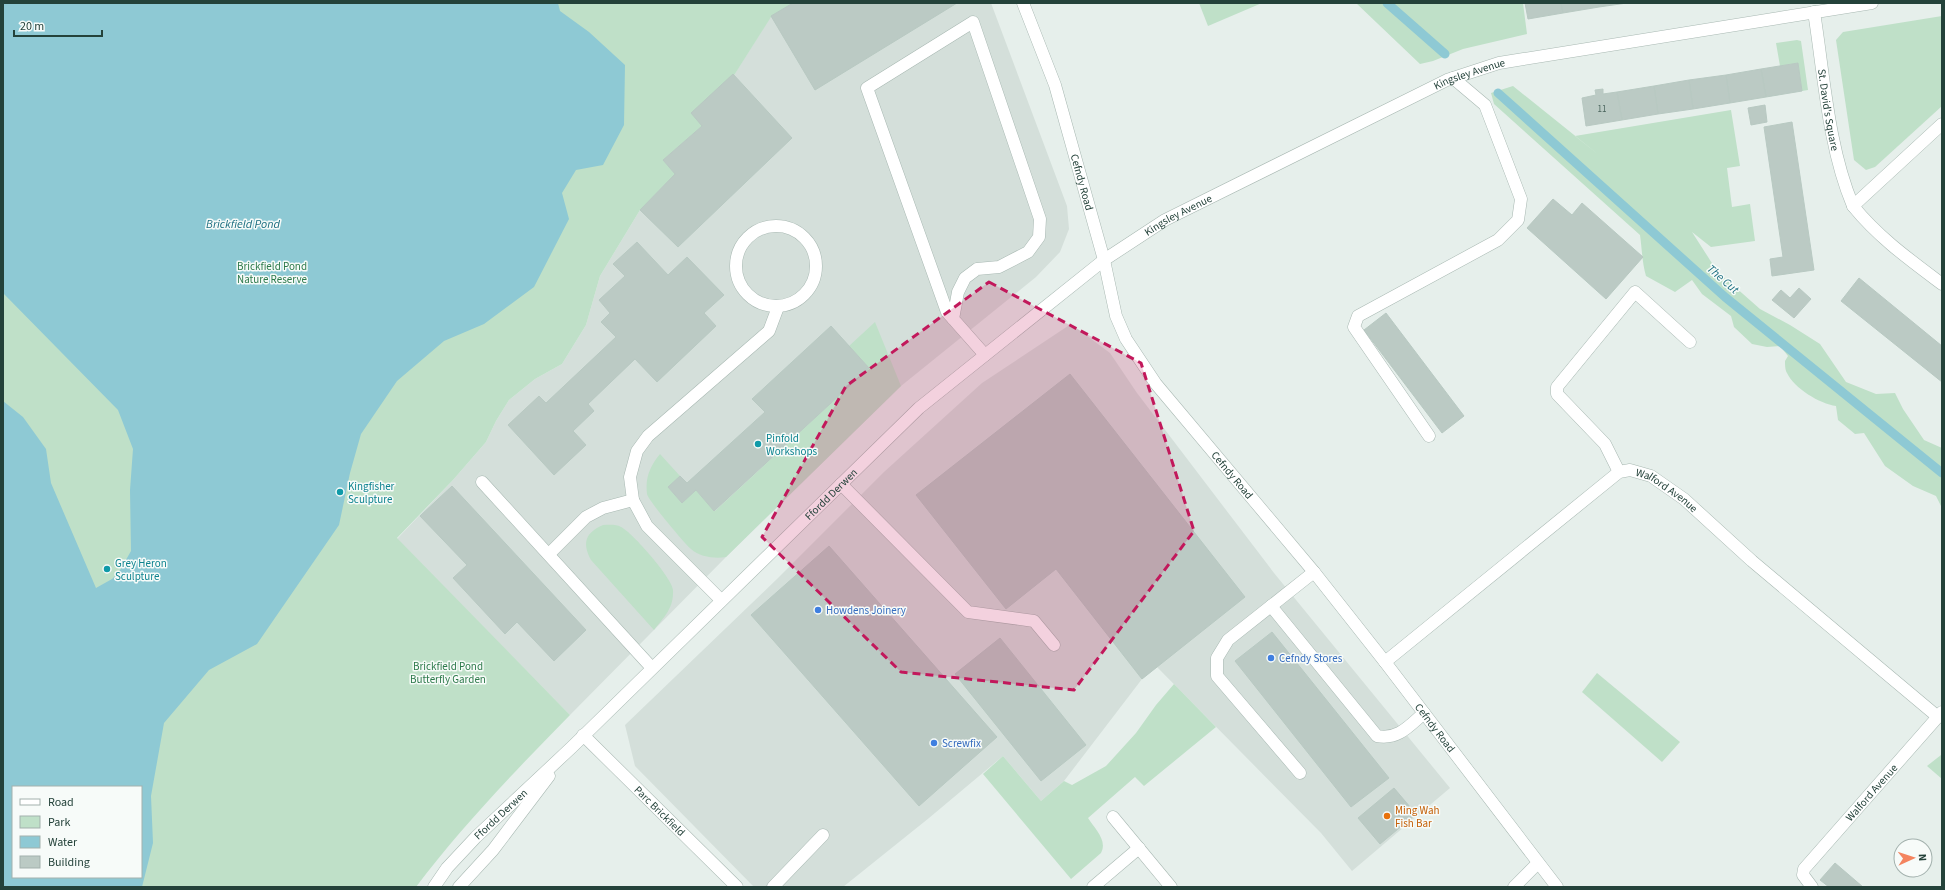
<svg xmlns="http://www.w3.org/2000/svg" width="1945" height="890" font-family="'Source Sans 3',sans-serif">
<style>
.built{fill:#d4dfda}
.green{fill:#bfe0c8;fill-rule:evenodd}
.water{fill:#8ec9d4;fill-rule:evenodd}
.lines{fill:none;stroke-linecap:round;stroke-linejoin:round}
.stream{stroke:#8ec9d4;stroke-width:9}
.building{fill:#bbcac4;stroke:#b8c9c2}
.minor-casing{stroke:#a8b8b2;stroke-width:13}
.minor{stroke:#fff;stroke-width:12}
.marked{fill:#c2185b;fill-opacity:0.2;stroke:#c2185b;stroke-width:3;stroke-dasharray:8 5;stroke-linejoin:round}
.culture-dot{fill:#0f9aa8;stroke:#f7fbf9;stroke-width:1.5}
.shop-dot{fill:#3f7fe0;stroke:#f7fbf9;stroke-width:1.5}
.food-dot{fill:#e8710a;stroke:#f7fbf9;stroke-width:1.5}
.labels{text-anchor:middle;stroke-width:3;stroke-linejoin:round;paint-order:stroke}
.number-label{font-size:9px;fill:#4a645c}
.street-label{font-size:11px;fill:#24423a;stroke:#f7fbf9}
.park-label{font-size:11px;fill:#2d7a4b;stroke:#f7fbf9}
.culture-label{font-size:11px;fill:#0d838f;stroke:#f7fbf9;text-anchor:start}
.shop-label{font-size:11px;fill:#366cbe;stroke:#f7fbf9;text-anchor:start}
.food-label{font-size:11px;fill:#c56008;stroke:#f7fbf9;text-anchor:start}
.water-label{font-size:12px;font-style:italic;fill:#1c6f80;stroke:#f7fbf9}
</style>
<rect width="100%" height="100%" fill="#e6efeb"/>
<g class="built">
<polygon points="793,3 991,3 1067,206 1069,229 1060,252 1036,277 901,386 726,557 570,715 397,539 453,480 486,442 496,421 509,400 535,379 562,364 586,325 600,276 640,210 675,174 663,160 702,126 771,16"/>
<polygon points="1071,324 1110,353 1137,393 1274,573 1450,788 1352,871 1321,833 1157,667 1142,679 1064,781 1041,801 1003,756 929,818 843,887 754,887 635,766 625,725 777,579 884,472 982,383"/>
</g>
<g class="green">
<path d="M3,3H793L771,17L702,126L663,160L675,174L640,210L600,276L586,325L562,364L535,379L509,400L496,421L486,442L453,480L397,538L570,715C516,770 462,826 416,887H3ZM13,787H141V877H13Z"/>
<polygon points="1199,3 1262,3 1208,26"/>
<polygon points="1356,3 1523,3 1527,34 1463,49 1433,61 1420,64"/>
<polygon points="1942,16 1942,106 1875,167 1866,170 1854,160 1836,40 1843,32"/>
<polygon points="1797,40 1801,41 1808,90 1802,91 1798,63 1780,66 1776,43"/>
<path d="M1513,86L1599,155L1575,136L1731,110L1740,166L1727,168L1732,207L1750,204L1755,241L1711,247L1692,232L1717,271L1760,309L1790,325L1820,344L1846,382L1876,394L1895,393L1903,409L1924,440L1942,448V508L1936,496L1913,486L1885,466L1864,433L1855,434L1838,420L1836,406C1820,404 1794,388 1787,373C1785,370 1785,364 1785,361L1788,356L1780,346L1767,347L1752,344L1734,327L1731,316L1702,294L1692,280L1675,292L1646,276C1642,262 1642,249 1640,235L1494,104L1491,93Z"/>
<path d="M875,322L901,386L726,557C715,559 700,557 691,549C684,543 648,500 647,494C645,478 650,466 660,454L680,476L668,487L682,503L696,490L715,511L869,368L849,346Z"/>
<path d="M603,525C609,525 616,524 621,527C632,532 673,579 673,590C674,608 664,617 654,630L591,560C582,543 585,533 603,525Z"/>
<polygon points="1597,673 1680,742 1662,762 1582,692"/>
<path d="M1174,684L1216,727L1144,786L1135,777L1088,818C1094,828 1108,840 1101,853L1071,879L983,774L1003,756L1041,801L1064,781L1072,785L1106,766L1136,733L1156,705Z"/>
<polygon points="1941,755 1942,757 1942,779 1927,766"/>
</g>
<path class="water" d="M3,3H558L560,11L589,32L625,65L624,125L603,165L576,170L562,193L569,219L534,287L484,324L444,341L397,381L361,434L350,473L339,525L257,644L209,670L164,723L151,796L153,843L142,887H3V401L23,417L46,449L51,483L96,588L112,579L119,572L131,551L130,490L133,449L118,410L3,293ZM13,787H141V877H13Z"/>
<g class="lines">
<g class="stream">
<polyline points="1387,3 1445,54"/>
<polyline points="1498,93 1725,297 1942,473"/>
</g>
</g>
<g class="building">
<polygon points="793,3 957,3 815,90 771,16"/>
<polygon points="1525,3 1561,3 1563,13 1528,19"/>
<polygon points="1561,3 1599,3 1599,7 1563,13"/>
<polygon points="1599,3 1627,3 1599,7"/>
<polygon points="1798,63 1802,91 1766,97 1761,69"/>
<polygon points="1761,69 1766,97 1730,103 1726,75"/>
<polygon points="733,74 792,138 678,247 640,210 675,174 663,160 702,126 691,113"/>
<polygon points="1726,75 1730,103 1693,109 1689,80"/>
<polygon points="1689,80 1693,109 1658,114 1654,86"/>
<polygon points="1654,86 1658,114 1622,120 1617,92"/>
<polygon points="1603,89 1603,94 1617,92 1622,120 1586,126 1582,98 1596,95 1595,90"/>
<polygon points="1765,105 1767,122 1751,125 1748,108"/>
<polygon points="1792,122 1814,270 1772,276 1770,259 1783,257 1764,127"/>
<polygon points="1553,199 1572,215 1582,203 1643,257 1606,299 1527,228"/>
<polygon points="637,242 668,275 687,257 724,295 704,313 716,326 657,382 635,359 588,404 594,411 573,431 586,445 554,475 508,425 539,396 546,403 616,337 601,322 610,313 599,300 625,276 613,264"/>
<polygon points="1859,278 1942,346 1942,382 1841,301"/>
<polygon points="1799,288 1811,299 1794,318 1772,300 1781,290 1790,298"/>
<polygon points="1386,313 1464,416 1442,433 1364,330"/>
<polygon points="831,326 869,368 714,511 696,490 682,503 668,487 680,476 687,483 765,412 752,399"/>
<polygon points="1070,374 1245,597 1142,679 1056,569 1006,609 916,495"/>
<polygon points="452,486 586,630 554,661 517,622 505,634 453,578 467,565 420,516"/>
<polygon points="829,546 997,737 919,806 751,615"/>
<polygon points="1272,632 1389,778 1351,807 1235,661"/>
<polygon points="1000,638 1086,745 1041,781 955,674"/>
<polygon points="1394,788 1416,814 1380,844 1358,818"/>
<polygon points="1835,863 1863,887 1829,887 1820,880"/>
</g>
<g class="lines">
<defs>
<g id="minor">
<path id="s1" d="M1023,3L1055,85L1104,260L1116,316L1126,339L1156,384L1314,572L1385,662L1557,887"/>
<path id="s2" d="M1814,12C1824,75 1828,147 1853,206"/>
<path d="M1942,124L1853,206C1878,237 1910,260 1942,284"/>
<circle cx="776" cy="266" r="40"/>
<polyline points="953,319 958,292 965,278 977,269 999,267 1028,252 1039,237 1040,219 973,22 867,88 947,312 985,355"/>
<polyline points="1429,436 1354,327 1358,316 1498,240 1518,220 1521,199 1485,105 1453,78"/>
<polyline points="1619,472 1605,444 1557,394 1557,387 1635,292 1690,342"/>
<polyline points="482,482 652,668"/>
<polyline points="841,484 968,612 1034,621 1054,645"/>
<polyline points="549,554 586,517 603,508 633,500"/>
<polyline points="721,600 647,526 633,500 630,477 637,451 648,436 769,331 778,307"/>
<path d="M1271,606L1377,736C1398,740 1409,726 1424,713"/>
<path id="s3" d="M1385,662L1619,472L1630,470L1651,476L1684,499L1752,561L1938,717"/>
<path id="s4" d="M583,735L737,887"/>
<polyline points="1300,773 1217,676 1217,658 1228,640 1314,572"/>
<polyline points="1113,817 1171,887"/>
<path id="s5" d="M434,887L447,868L476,837L572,747L919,408L1104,260L1165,220L1447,80L1499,63L1872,3"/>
<polyline points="459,887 493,850 549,776"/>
<polyline points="773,887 823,835"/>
<polyline points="1093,887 1139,848"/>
<polyline points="1514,887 1538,863"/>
<path id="s6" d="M1812,887L1803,875L1804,869L1942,712"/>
</g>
</defs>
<use href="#minor" class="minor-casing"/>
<use href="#minor" class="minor"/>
</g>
<path class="marked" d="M989,282L1141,363L1194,531L1074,690L901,672L762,537L846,386Z"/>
<g class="culture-dot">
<circle cx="758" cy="444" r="4"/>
<circle cx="340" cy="492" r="4"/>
<circle cx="107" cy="569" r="4"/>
</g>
<g class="shop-dot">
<circle cx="818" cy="610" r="4"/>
<circle cx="1271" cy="658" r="4"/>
<circle cx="934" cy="743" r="4"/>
</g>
<circle class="food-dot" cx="1387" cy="816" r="4"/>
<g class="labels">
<g class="number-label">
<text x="1602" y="112">11</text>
</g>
<g class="street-label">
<text dy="4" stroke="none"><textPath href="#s5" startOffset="1330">Kingsley Avenue</textPath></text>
<text dy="4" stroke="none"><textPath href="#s2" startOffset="99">St. David's Square</textPath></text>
<text dy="4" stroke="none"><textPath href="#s1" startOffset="189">Cefndy Road</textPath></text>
<text dy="4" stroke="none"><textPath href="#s5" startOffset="1006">Kingsley Avenue</textPath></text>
<text dy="4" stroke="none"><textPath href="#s1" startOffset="525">Cefndy Road</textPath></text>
<text dy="4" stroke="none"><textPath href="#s3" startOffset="355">Walford Avenue</textPath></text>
<text dy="4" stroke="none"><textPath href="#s5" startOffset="559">Ffordd Derwen</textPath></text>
<text dy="4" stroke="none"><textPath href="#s1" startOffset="849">Cefndy Road</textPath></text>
<text dy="4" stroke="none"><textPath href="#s6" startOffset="123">Walford Avenue</textPath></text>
<text dy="4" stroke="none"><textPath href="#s4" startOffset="108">Parc Brickfield</textPath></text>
<text dy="4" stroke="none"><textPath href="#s5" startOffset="99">Ffordd Derwen</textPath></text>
</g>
<g class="park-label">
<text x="272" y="270">Brickfield Pond<tspan x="272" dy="13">Nature Reserve</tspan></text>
<text x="448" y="670">Brickfield Pond<tspan x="448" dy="13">Butterfly Garden</tspan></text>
</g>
<g class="culture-label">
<text x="766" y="442">Pinfold<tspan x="766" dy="13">Workshops</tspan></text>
<text x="348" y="490">Kingfisher<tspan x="348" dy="13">Sculpture</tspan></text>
<text x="115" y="567">Grey Heron<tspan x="115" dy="13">Sculpture</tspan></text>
</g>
<g class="shop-label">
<text x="826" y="614">Howdens Joinery</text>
<text x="1279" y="662">Cefndy Stores</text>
<text x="942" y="747">Screwfix</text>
</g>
<g class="food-label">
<text x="1395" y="814">Ming Wah<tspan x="1395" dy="13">Fish Bar</tspan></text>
</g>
<g class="water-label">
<text x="243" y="228">Brickfield Pond</text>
<text transform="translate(1723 279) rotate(41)" y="4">The Cut</text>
</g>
</g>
<rect width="1945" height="890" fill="none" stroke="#24423a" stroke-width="8"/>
<rect x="12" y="786" width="130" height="92" fill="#f7fbf9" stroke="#a3b1ad"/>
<rect x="20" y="799" width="20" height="6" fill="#ffffff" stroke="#a3b1ad"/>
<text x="48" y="806" font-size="12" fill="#24423a">Road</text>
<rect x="20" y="816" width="20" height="12" fill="#bfe0c8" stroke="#a3b1ad"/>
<text x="48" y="826" font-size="12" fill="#24423a">Park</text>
<rect x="20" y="836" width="20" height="12" fill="#8ec9d4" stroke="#a3b1ad"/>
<text x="48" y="846" font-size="12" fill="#24423a">Water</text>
<rect x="20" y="856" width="20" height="12" fill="#bbcac4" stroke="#a3b1ad"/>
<text x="48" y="866" font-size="12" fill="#24423a">Building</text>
<g transform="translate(1913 858) rotate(87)"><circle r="19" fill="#f7fbf9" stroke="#a3b1ad"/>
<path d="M0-3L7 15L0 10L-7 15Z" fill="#f4845f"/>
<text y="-6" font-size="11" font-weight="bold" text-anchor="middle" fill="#24423a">N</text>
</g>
<path d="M14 30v6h88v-6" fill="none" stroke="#24423a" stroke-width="2"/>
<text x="20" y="30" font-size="12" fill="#24423a" stroke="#f7fbf9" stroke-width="3" paint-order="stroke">20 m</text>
</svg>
